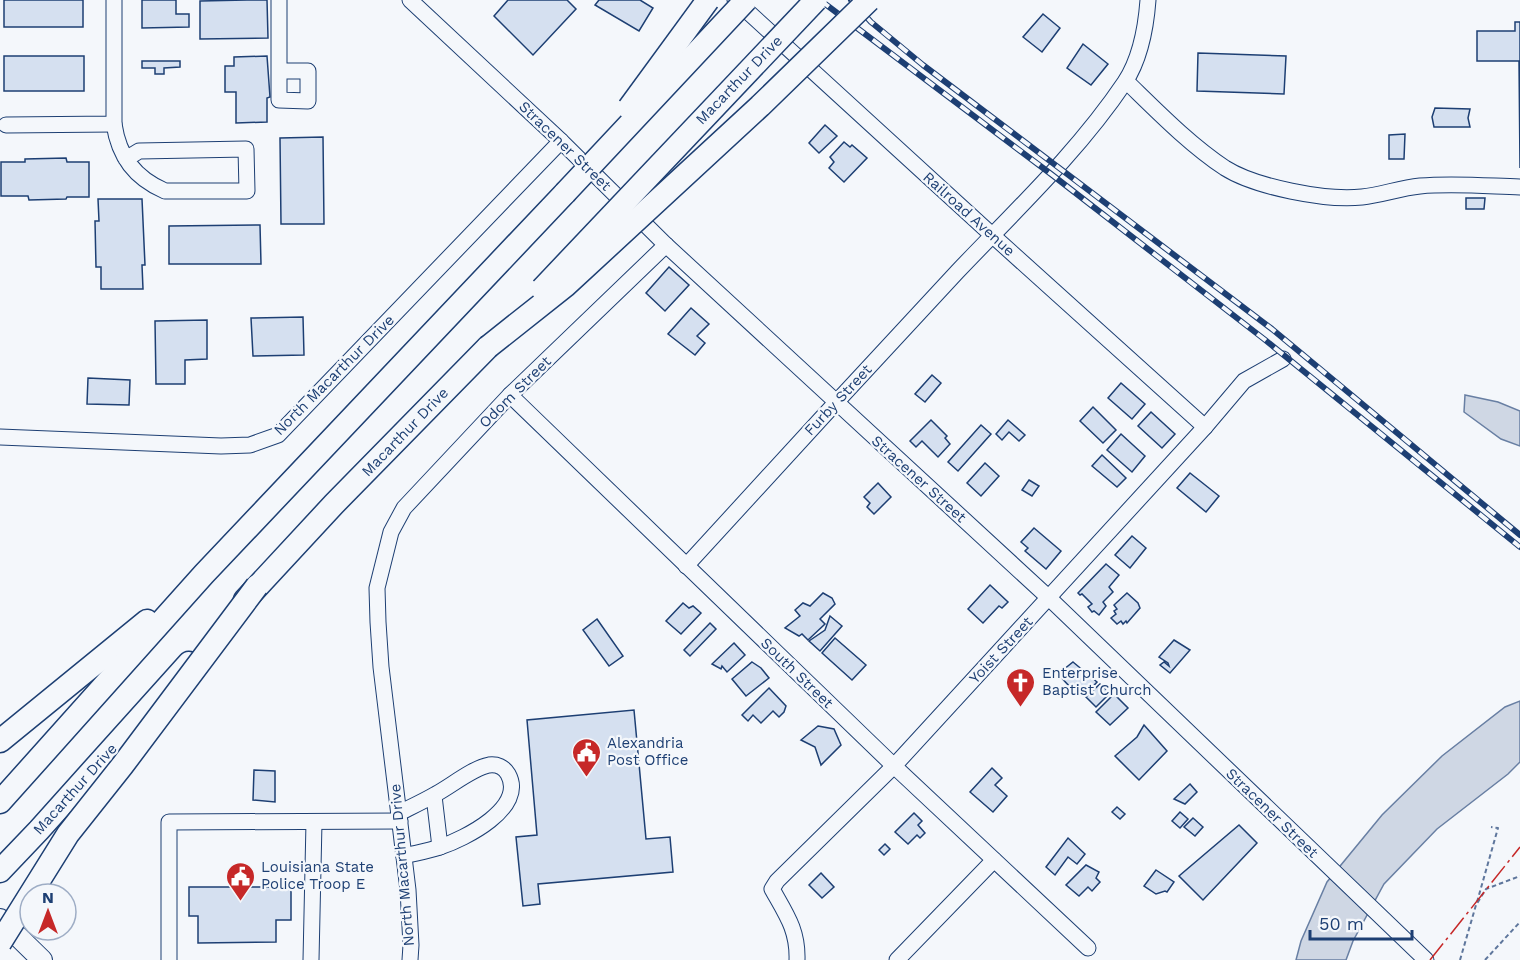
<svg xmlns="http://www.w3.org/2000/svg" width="1520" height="960" font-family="'Work Sans',sans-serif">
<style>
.water{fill:#cfd7e4;stroke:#687fa3;stroke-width:1.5}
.building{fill:#d5e0f0;stroke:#1d3f73;stroke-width:1.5}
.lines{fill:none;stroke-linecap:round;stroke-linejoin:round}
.minor-casing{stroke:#1d3f73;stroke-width:17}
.major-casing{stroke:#1d3f73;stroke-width:22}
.highway-casing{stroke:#1d3f73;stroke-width:25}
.path{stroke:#5e769c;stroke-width:2;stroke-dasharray:4.5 3;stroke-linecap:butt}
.minor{stroke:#f4f7fb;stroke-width:15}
.major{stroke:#f4f7fb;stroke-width:20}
.highway{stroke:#f4f7fb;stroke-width:22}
.rail-casing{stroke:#1d3f73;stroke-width:6}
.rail{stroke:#f4f7fb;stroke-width:4;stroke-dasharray:11;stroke-linecap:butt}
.highway-bridge-casing{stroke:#1d3f73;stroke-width:25;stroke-linecap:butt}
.highway-bridge{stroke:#f4f7fb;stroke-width:22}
.power{stroke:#c62828;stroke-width:1.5;stroke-dasharray:21 4.5 3 4.5;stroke-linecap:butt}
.labels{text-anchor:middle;stroke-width:4.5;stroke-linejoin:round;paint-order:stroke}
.street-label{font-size:15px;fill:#1d3f73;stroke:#f4f7fb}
.poi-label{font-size:15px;fill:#1d3f73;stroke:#f4f7fb;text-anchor:start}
</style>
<rect width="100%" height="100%" fill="#f4f7fb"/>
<g class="water">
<polygon points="1465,395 1498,402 1520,411 1520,446 1501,439 1464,412"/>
<polygon points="1520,701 1520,762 1508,774 1437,829 1384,884 1353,941 1346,960 1296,960 1301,941 1327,882 1382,815 1442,756 1505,707"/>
</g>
<g class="building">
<rect x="4" y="0" width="79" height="27"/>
<polygon points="142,0 176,0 176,14 189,14 189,27 142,28"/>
<polygon points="247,0 267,0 268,38 200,39 200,1"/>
<polygon points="508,0 567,0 576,9 533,55 494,16"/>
<polygon points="599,0 640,0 653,8 639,31 595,5"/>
<polygon points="1043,14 1060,28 1042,52 1023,37"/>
<polygon points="1515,22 1520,22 1520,168 1519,61 1477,61 1477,31 1515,31"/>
<polygon points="1083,44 1108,64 1091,85 1067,68"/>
<polygon points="1198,53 1286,56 1284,94 1197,91"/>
<rect x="4" y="56" width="80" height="35"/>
<polygon points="267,56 270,97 267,98 267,122 236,123 236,92 225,92 225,66 234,66 234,57"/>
<polygon points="142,61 180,61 180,67 164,68 164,74 155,74 155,68 142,68"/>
<polygon points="1435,108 1470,109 1468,118 1470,127 1434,127 1432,117"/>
<polygon points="825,125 837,136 819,153 809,143"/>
<polygon points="1405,134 1404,159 1389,159 1389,135"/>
<polygon points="323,137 324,224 281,224 280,138"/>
<polygon points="844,142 850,147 852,145 867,158 844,182 829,168 834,162 830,157"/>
<polygon points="66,158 67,162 89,162 89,197 67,197 66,199 29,200 28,196 1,196 1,162 25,162 25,159"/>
<polygon points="1466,198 1485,198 1484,209 1466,209"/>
<polygon points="98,199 142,199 145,265 142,265 143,289 101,289 101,267 96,267 95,221 99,221"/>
<polygon points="260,225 261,264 169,264 169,226"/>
<polygon points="669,267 689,285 665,311 646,293"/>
<polygon points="691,308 709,324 697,336 705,343 695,355 668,334"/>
<polygon points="303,317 304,355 253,356 251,318"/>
<polygon points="207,320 207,359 185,360 185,384 156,384 155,321"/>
<polygon points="932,375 941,383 925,402 915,394"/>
<polygon points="88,378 130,380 129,405 87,404"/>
<polygon points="1121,383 1145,404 1132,419 1108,398"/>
<polygon points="1093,407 1116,430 1103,443 1080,421"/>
<polygon points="1151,412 1175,434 1162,448 1138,426"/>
<polygon points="931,420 947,436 945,438 950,444 938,457 922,441 916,447 910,441"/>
<polygon points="1008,420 1025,435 1019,441 1009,432 1002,440 996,434"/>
<polygon points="981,425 991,434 958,471 948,462"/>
<polygon points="1121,434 1145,456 1132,472 1107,450"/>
<polygon points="1102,455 1126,478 1117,487 1092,466"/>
<polygon points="985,463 999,476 981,496 967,483"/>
<polygon points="1190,473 1219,496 1206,512 1177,488"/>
<polygon points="1029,480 1039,486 1032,496 1022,490"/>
<polygon points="878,483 891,497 874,514 867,507 870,503 864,497"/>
<polygon points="1034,528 1061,551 1046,569 1025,551 1028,548 1021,542"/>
<polygon points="1132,536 1146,548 1130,568 1115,555"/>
<polygon points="1106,564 1119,575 1109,587 1113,592 1103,602 1106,606 1099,615 1094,611 1092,612 1088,607 1092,604 1082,594 1080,595 1078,593"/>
<polygon points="990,585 1008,602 1002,608 999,606 983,623 968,609"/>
<polygon points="823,593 832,598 835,604 820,619 825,624 808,640 802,634 799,636 785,628 800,616 795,610 803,603 810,606"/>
<polygon points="1127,593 1138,603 1140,608 1127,623 1126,621 1123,624 1121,621 1117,624 1111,618 1116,614 1114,611 1117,609 1114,605"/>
<polygon points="683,603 689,608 693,606 701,613 681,634 666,621"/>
<polygon points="830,616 842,626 820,651 809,641 825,630"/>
<polygon points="597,619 623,656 609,666 583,630"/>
<polygon points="710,623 716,629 690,656 684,650"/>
<polygon points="835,638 866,665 852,680 822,653"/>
<polygon points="1174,640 1190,650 1170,673 1160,665 1164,662 1169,666 1168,663 1159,657"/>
<polygon points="734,643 745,655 727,672 722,666 721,669 712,664"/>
<polygon points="752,662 761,668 769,678 746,696 732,679"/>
<polygon points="1073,662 1097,682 1085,695 1075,686 1071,688 1058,674"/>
<polygon points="1100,684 1110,693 1096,707 1086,697"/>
<polygon points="769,688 786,706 784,712 779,717 773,711 761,723 753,715 748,721 742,715"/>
<polygon points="1114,694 1128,708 1110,725 1096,712"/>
<polygon points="634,710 646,839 670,837 673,872 538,884 540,904 523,906 516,837 537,835 527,720"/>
<polygon points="1144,725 1167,751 1139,780 1115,756 1137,737"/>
<polygon points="818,726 834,729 841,745 821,765 815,747 801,740"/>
<polygon points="992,768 1002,778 995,785 1007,796 993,812 970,792"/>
<polygon points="254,770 275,771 275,802 253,800"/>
<polygon points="1190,784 1197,792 1185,804 1174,799"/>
<polygon points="1117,807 1125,814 1120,819 1112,812"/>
<polygon points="1180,812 1188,819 1180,828 1172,821"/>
<polygon points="914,813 922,821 918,825 925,833 920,838 917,835 908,844 895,832"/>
<polygon points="1193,818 1203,827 1195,836 1184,827"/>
<polygon points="1239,825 1257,843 1203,900 1179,876"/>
<polygon points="1068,838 1085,854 1077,864 1068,857 1055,875 1046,867"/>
<polygon points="885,844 890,849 884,855 879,850"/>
<polygon points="1086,865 1099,872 1096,878 1100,882 1092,891 1088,887 1079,896 1066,885"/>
<polygon points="1156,870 1174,882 1167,892 1165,891 1156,894 1144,886"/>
<polygon points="821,873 834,887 822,898 809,885"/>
<polygon points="189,887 291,887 291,920 276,920 276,942 198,943 198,916 189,916"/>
</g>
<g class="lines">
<defs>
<g id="minor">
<polyline points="279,0 279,100 308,101 308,71 279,71"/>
<polyline points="410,0 561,141 666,245 1049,598 1426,960"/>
<polyline points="735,0 992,235 1205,427"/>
<path d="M1126,81C1157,111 1189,144 1225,168C1255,187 1326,201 1362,197C1381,195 1400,188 1420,186C1453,183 1487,186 1520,187"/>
<path d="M114,124C119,157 135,178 165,191H247L246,149L139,151L126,159"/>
<polyline points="6,125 114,124 114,0"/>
<polyline points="510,395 894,766 1088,948"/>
<polyline points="0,437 221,446 250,445 278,435 561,141"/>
<path d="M686,566C776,467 866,370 957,272C1014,212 1078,152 1125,82C1140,59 1146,27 1148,0"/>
<polyline points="434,796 440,847"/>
<path d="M399,813C411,807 424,801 436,794C451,786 473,768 489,765C497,764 504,767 508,774C527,808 464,839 440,847C428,851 416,853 404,856"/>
<polyline points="169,960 169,822 400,821"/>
<polyline points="311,960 314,822"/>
<polyline points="410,960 411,945 408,890 381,667 378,622 377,588 391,532 404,508 510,395 666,245"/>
<path d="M797,960C798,930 786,914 772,889L777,881L894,766L1205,427L1244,381L1283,359"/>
<polyline points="897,960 994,860"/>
</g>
<polyline id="major" points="0,919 42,960"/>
<g id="highway">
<polyline points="245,600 334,504 488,347"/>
<polyline points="0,741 147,621"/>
<polyline points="0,802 204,574 565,193"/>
<polyline points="0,871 39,830 189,663"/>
</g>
</defs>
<use href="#minor" class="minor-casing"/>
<use href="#major" class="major-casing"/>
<use href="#highway" class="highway-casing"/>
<g class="path">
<polyline points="1477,902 1498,828 1491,827"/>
<polyline points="1460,960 1476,905 1486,889 1520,876"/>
<polyline points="1485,960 1520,922"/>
</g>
<use href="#minor" class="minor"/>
<use href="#major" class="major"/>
<use href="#highway" class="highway"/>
<defs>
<g id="rail">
<polyline points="820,0 1051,174 1264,339 1520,547"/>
<polyline points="851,0 871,22 923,65 1272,329 1520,535"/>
</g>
</defs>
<use href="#rail" class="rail-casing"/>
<use href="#rail" class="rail"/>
<defs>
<g id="highway-bridge">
<polyline points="629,108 708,0"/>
<polyline points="565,193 746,0"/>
<polyline points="542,289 816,0"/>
<polyline points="488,347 565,286 760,106 869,0"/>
<polyline points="0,943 68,834 122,766 257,586"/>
</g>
</defs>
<use href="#highway-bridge" class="highway-bridge-casing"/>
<use href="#highway-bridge" class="highway-bridge"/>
<polyline class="power" points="1430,960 1520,847"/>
</g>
<defs>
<symbol id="church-pin" viewBox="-11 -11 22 30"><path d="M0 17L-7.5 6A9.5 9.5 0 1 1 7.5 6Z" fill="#c62828" stroke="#f4f7fb"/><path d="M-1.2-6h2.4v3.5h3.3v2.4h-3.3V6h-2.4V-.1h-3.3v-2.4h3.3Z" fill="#fff"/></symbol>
<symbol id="civic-pin" viewBox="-11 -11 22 30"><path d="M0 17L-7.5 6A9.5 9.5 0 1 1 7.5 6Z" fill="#c62828" stroke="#f4f7fb"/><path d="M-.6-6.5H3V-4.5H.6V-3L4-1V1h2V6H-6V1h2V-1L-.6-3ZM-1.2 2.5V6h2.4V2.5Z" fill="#fff"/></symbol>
</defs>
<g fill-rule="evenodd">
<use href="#church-pin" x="1004" y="666" width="33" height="45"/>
<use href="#civic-pin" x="570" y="736" width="33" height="45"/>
<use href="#civic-pin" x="224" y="860" width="33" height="45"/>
</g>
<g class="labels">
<g class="street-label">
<text transform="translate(739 80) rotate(-46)" y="5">Macarthur Drive</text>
<text transform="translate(565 146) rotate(44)" y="5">Stracener Street</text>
<text transform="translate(969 214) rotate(42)" y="5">Railroad Avenue</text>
<text transform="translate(334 375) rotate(-45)" y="5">North Macarthur Drive</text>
<text transform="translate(515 392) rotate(-45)" y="5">Odom Street</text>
<text transform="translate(838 400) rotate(-47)" y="5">Furby Street</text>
<text transform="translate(405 432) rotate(-46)" y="5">Macarthur Drive</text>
<text transform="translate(919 479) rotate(42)" y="5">Stracener Street</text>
<text transform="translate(1001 650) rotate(-47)" y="5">Yoist Street</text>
<text transform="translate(797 673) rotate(44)" y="5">South Street</text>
<text transform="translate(75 789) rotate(-48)" y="5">Macarthur Drive</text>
<text transform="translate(1272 813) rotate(44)" y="5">Stracener Street</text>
<text transform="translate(402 865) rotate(-95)" y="5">North Macarthur Drive</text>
</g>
<g class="poi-label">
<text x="1042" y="678">Enterprise<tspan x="1042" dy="17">Baptist Church</tspan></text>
<text x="607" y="748">Alexandria<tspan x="607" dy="17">Post Office</tspan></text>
<text x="261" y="872">Louisiana State<tspan x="261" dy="17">Police Troop E</tspan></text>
</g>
</g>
<g transform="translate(48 912)"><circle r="28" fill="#f4f7fb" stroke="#9eadc5" stroke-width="1.5"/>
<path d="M0-4.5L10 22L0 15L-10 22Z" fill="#c62828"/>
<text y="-9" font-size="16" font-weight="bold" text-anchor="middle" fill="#1d3f73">N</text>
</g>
<path d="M1310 930v9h102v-9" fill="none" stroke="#1d3f73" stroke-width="3"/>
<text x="1319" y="930" font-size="18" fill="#1d3f73" stroke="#f4f7fb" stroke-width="4.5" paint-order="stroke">50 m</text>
</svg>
